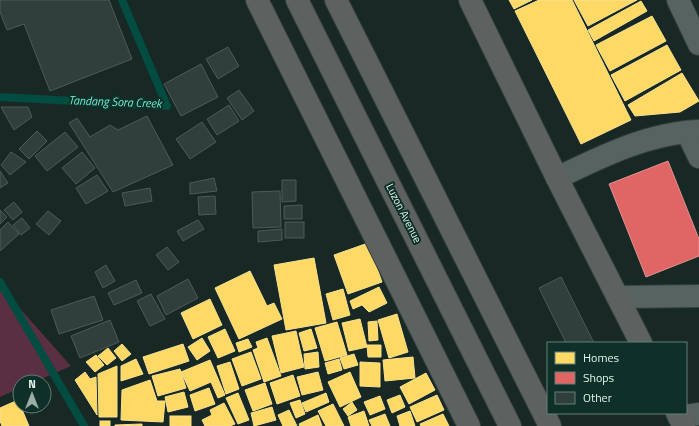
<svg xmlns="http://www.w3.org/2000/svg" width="699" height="426" font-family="'Titillium Web',sans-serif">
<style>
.green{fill:#5a2f41}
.homes{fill:#ffd966;stroke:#f7e190}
.shops{fill:#e06666;stroke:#e19190}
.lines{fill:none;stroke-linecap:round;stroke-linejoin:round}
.stream{stroke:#034c41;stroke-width:8}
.building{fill:#303f3c;stroke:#4c5b58}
.minor-casing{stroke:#35413f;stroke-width:24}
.major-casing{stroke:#35413f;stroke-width:24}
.minor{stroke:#576360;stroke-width:22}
.major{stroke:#5d6261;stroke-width:22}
.labels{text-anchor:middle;stroke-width:4;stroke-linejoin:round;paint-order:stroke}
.street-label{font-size:11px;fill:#e4f5f1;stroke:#0f3029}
.water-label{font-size:12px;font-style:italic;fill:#70edd4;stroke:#0f3029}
</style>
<rect width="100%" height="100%" fill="#172825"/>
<polygon class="green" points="0,286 71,366 34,382 20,382 20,388 0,397"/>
<g class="homes">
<polygon points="509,0 532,0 514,9"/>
<polygon points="539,0 572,0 631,120 581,144 515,11"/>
<polygon points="574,0 637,0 588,26"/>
<polygon points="641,1 647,11 594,41 588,30"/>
<polygon points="652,16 666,41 610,71 596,45"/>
<polygon points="667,45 681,70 625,101 611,75"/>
<polygon points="682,73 699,101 680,112 635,116 628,105"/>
<polygon points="368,243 382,282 348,294 334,255"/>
<polygon points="314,258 326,323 286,330 274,265"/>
<polygon points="250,271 267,306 274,303 282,319 239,339 215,288"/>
<polygon points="379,287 387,303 369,312 362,305 353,309 350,301"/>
<polygon points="343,289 350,315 333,320 326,294"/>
<polygon points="210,299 222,325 193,339 181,313"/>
<polygon points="397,314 408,352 389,358 378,320"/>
<polygon points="360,319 367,347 349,351 342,323"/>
<polygon points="377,321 378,340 369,341 368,322"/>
<polygon points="337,322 347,355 325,361 315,328"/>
<polygon points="225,329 235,351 218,358 208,337"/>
<polygon points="311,329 317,348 304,351 299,333"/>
<polygon points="296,331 304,367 281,373 272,336"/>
<polygon points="202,338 210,351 197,360 188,347"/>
<polygon points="267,338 281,376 264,382 253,350 258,348 256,342"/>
<polygon points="248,339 252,347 239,352 236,343"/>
<polygon points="122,344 131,354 122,361 114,351"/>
<polygon points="183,344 189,361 149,374 143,357"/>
<polygon points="367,345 381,345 381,357 368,357"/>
<polygon points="108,348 116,358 107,365 98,356"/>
<polygon points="251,352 261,379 242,386 232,359"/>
<polygon points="318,352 319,367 305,369 304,354"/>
<polygon points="354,354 358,365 344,369 340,358"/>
<polygon points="96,355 104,365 95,372 86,362"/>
<polygon points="413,357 415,378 385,381 383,360"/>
<polygon points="136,359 143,374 121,381 121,366"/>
<polygon points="339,359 342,370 328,374 325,363"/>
<polygon points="210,360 225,395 218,398 211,382 190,391 181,372"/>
<polygon points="230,362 239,389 226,394 217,366"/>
<polygon points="360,362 380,363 380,387 360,386"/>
<polygon points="117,366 117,417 99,417 98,374"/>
<polygon points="180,369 186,388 158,396 152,376"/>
<polygon points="85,372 90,379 96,377 97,415 75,380"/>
<polygon points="318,372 323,390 302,395 297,377"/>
<polygon points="350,372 361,397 340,407 328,382"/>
<polygon points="426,373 435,390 409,404 400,387"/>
<polygon points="293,375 300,396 277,404 270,383"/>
<polygon points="150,380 157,401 165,401 163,422 121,420 122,390"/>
<polygon points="265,383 272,404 253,411 245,390"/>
<polygon points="209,388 215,404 195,411 190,395"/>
<polygon points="184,392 188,407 168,412 165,397"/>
<polygon points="238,393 249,420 238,424 226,398"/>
<polygon points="326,393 329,402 306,412 302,403"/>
<polygon points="400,395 405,407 392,413 387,400"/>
<polygon points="437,395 444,410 417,422 410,407"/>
<polygon points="380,396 385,409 370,415 364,402"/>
<polygon points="18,400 29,426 2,426 0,421 0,408"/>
<polygon points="300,400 305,414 296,418 290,403"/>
<polygon points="352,402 357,410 348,416 343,409"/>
<polygon points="224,403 235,424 230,426 205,426 202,420 212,415 210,410"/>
<polygon points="333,404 344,426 326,426 318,411"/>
<polygon points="272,407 276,420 254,426 251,413"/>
<polygon points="289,410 297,426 283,426 278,415"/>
<polygon points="364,411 369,426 351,426 348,417"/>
<polygon points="410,411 415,426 400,426 397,416"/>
<polygon points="385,414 390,426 372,426 369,420"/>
<polygon points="443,414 449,426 421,426 420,424"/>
<polygon points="318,415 322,426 300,426 299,424"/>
<rect x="170" y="416" width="21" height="10"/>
<rect x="100" y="421" width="10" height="5"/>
<polygon points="142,424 142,426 115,426 115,425"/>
</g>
<polygon class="shops" points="668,161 699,239 699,256 646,277 609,184"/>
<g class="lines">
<g class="stream">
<polyline points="0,97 167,106 122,0"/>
<polyline points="0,282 84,426"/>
</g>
</g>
<g class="building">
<polygon points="0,0 109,0 132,59 50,91 24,24 7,30 0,12"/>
<polygon points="228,47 239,66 218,79 206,59"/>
<polygon points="201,64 218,97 181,116 164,84"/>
<polygon points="239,90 254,111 242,120 227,98"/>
<polygon points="229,105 239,121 217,135 207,119"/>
<polygon points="1,107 28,107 32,117 14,130"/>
<polygon points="147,116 173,165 113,192 69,123 77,118 90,137 110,125 118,130"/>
<polygon points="202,122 216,142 190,159 176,139"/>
<polygon points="37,131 47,141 29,159 19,149"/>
<polygon points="65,132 78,147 47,171 35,156"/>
<polygon points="11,152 26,162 10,175 1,165"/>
<polygon points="82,152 95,168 76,184 62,168"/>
<polygon points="0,171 8,183 0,188"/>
<polygon points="97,175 108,191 86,204 76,188"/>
<polygon points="214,178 217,191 190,194 190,183"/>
<polygon points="282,180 296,180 296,201 282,202"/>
<polygon points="150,188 152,201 125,206 122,193"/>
<polygon points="280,191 281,227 253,228 252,192"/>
<polygon points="215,196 216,214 199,215 198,197"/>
<polygon points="14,202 22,212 13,220 4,210"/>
<polygon points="302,205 302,219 284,219 284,206"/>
<polygon points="0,210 7,217 0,224"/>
<polygon points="48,211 61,221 49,235 36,224"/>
<polygon points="22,218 30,228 21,235 13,225"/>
<polygon points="198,220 204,229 183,241 177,231"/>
<polygon points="8,222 19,234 0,251 0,230"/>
<rect x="285" y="222" width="19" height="16"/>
<polygon points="282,229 282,240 258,242 258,231"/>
<polygon points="167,247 179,262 168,270 156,255"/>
<polygon points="106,265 115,281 103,288 95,272"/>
<polygon points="561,277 594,343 566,343 539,288"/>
<polygon points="188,279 198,298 166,315 157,296"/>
<polygon points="136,280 142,293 114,305 108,293"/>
<polygon points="151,294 165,319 150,326 137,301"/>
<polygon points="94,296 103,320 59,334 51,310"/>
<polygon points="110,320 119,342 80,358 71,336"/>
</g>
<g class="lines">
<defs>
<g id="minor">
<polyline points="678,0 699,44"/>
<polyline points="687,132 699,157"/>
<path d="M557,178C602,156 649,133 699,131"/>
<polyline points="618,297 699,296"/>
<polyline points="679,417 699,414"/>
</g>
<g id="major">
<polyline points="257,0 469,426"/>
<polyline points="297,0 510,426"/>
<polyline points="336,0 550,426"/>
<polyline points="470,0 557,178 641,343"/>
<polyline points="677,413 684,426"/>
</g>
</defs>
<use href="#minor" class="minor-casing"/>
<use href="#major" class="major-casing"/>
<use href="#minor" class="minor"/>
<use href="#major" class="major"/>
</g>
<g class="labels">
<g class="street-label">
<text transform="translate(404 213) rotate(63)" y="4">Luzon Avenue</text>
</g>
<g class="water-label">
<text transform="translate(115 102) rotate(2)" y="4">Tandang Sora Creek</text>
</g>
</g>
<rect x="547" y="342" width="140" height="72" fill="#0f3029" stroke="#647f79"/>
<rect x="555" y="352" width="20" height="12" fill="#ffd966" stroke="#647f79"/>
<text x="583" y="362" font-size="12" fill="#e4f5f1">Homes</text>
<rect x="555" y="372" width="20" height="12" fill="#e06666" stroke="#647f79"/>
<text x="583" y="382" font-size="12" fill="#e4f5f1">Shops</text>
<rect x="555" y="392" width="20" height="12" fill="#303f3c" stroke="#647f79"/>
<text x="583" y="402" font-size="12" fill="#e4f5f1">Other</text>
<g transform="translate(32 394)"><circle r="19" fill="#0f3029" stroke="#647f79"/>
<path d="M0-3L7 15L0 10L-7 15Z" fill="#9cadaa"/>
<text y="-6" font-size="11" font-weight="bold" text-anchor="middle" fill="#e4f5f1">N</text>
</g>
</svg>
